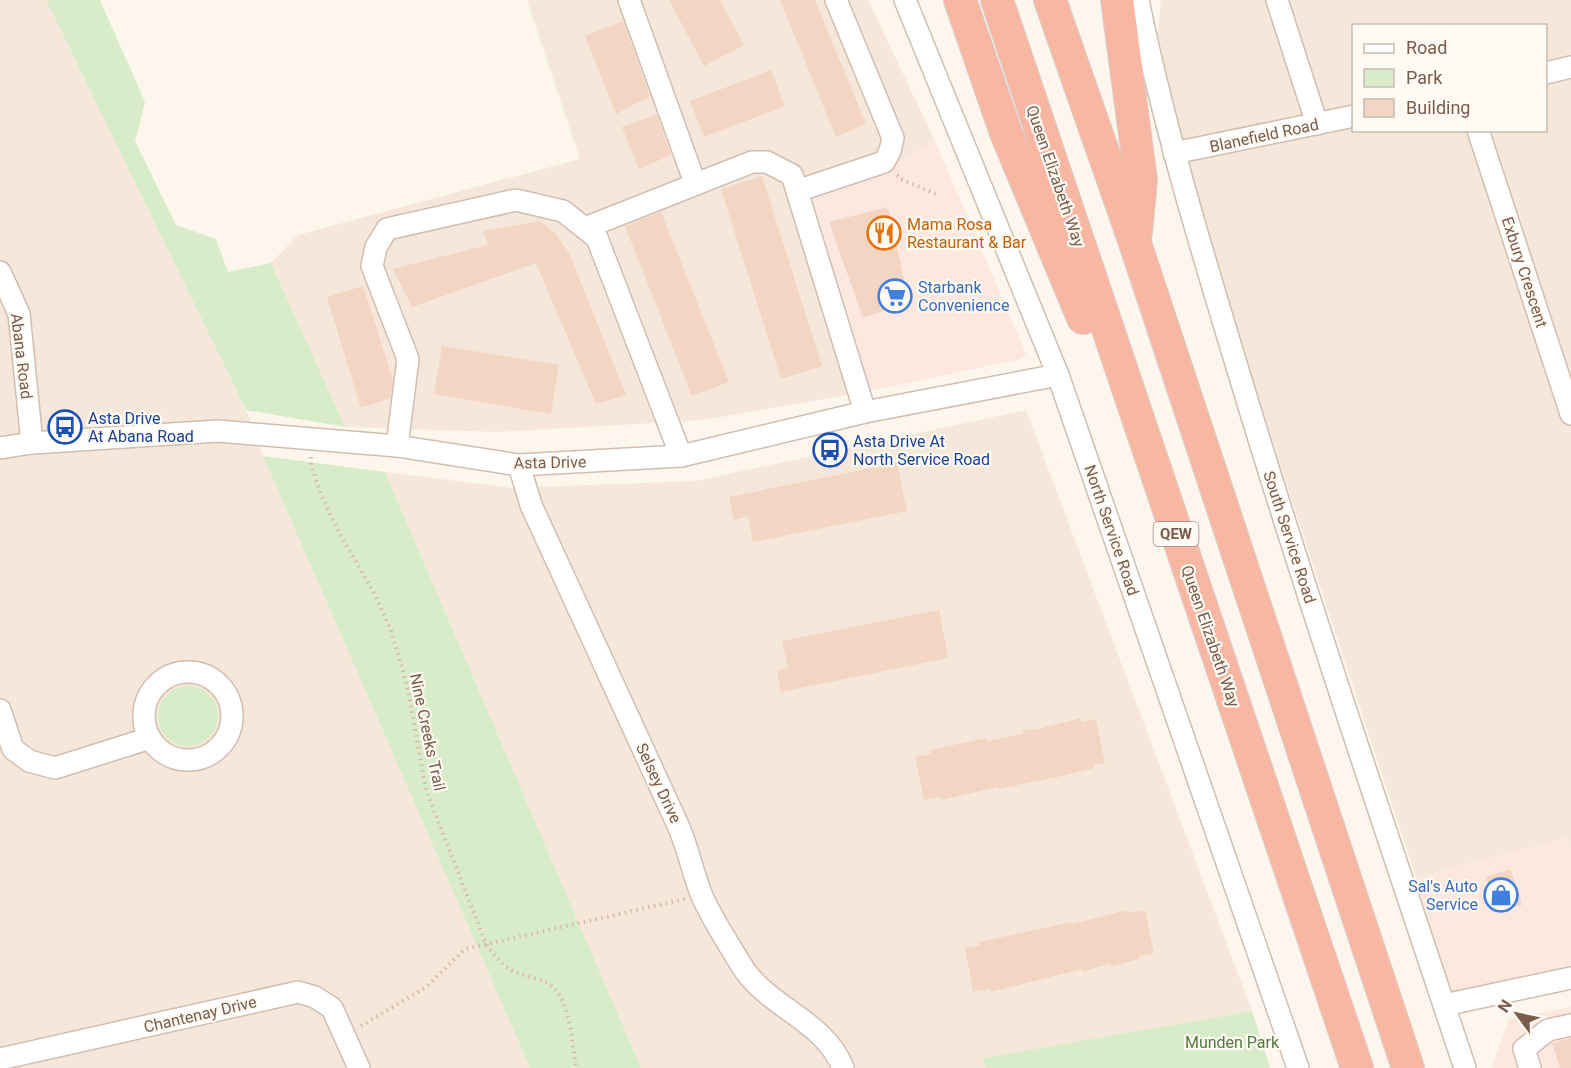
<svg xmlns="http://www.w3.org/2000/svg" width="1571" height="1068" font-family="Roboto,sans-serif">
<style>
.residential{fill:#f5e8da;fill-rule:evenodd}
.commercial{fill:#fde8e0}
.green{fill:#d8ecc9}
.building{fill:#f3d5c3}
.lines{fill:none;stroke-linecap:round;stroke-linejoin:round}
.minor-casing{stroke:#d1beb0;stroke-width:24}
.highway-casing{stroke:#dad1cd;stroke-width:34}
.path{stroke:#d9b8a5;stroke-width:4;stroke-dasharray:1.5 4.5;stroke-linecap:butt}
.minor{stroke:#fff;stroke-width:21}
.highway{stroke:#f7b7a3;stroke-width:32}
.labels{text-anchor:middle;stroke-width:4.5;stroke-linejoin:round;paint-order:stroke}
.shield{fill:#fffaf3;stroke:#a28b7f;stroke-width:1.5}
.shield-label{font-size:15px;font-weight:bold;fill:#7a5c4d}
.street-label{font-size:16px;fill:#7a5c4d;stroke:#fffaf3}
.food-label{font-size:16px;fill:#c56008;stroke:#fffaf3;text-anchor:start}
.shop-label{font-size:16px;fill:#366cbe;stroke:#fffaf3;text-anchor:start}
.transit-label{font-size:16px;fill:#164399;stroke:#fffaf3;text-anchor:start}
.park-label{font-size:16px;fill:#537a41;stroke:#fffaf3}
</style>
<rect width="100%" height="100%" fill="#fdf6ec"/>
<g class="residential">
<polygon points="0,0 46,0 246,410 263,456 530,1068 0,1068"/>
<polygon points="527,0 868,0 935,141 866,182 825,193 814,200 870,391 704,420 499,432 345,427 271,263 298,235 580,159"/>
<path d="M1161,0H1571V852L1567,838L1416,878L1190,190L1158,35ZM1354,26H1546V130H1354Z"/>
<polygon points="1026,410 1252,1011 984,1058 985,1068 641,1068 385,472 512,488 696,481"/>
</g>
<g class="commercial">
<polygon points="935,141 1026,354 1020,359 870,391 814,200 825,193 866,182"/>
<polygon points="1567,838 1571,852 1571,969 1448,1001 1416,878"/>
<polygon points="1571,1007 1571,1068 1492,1068 1509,1019"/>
</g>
<g class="green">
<polygon points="46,0 100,0 145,102 135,141 176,225 216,239 228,272 271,263 345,427 246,410"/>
<polygon points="263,456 385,472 641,1068 530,1068"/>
<circle cx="188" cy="716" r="30"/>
<polygon points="1252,1011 1270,1068 985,1068 983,1058"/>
</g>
<g class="building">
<polygon points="669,0 720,0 744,45 704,66"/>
<polygon points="780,0 815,0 866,124 836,137"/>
<polygon points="623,21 650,96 616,114 585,36"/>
<polygon points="771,70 785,106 704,137 690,101"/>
<polygon points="657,114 671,155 639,169 622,127"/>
<polygon points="762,176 822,366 781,379 721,189"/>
<polygon points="888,207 909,302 863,318 829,222"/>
<polygon points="661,212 729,382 692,396 625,226"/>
<polygon points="540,221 555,233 569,253 626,395 596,404 536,263 412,307 393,269 488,245 483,231"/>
<polygon points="363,286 393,380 390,398 361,408 327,297"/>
<polygon points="442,346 559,365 551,414 434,394"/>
<polygon points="897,463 907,511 753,542 748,516 734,520 729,497"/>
<polygon points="939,610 948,658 781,692 777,671 788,668 782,641"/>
<polygon points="1081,718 1082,722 1096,719 1105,763 1093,765 1094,768 1062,776 998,789 998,787 941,800 940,797 924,800 915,757 931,754 930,750 986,738 987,741 1023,734 1023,730 1038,729"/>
<polygon points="1510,869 1521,897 1520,898 1522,905 1497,912 1486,877"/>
<polygon points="1127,910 1128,913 1145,910 1154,953 1139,956 1139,959 1111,967 1110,963 1083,972 1082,969 991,992 990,989 973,992 965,948 980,945 979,942 1072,922 1072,924"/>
<polygon points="1571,1038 1571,1068 1560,1068 1552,1043"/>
</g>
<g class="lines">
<defs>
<g id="minor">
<polyline points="629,0 695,183"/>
<polyline points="905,0 1058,375 1298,1068"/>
<path d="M1138,0C1165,132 1205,261 1244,390C1313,617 1390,843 1465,1068"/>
<polyline points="1277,0 1317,124"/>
<polyline points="1546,73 1571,67"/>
<polyline points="1478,130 1571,414"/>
<polyline points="1174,153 1354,116"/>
<polyline points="797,191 884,162 890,151 893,138 836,0"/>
<polyline points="585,228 752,162 767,162 792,175 865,412"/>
<polyline points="0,272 19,314 32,443"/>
<polyline points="397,446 408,359 372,266 376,247 387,229 516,200 563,211 597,238 681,456"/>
<polyline points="0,448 32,443 218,431 397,446 519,465 681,456 865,412 1058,375"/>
<path d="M519,465L531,505C580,611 628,717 677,823C688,846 692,872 702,896C712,919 727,941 740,963C765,1007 824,1019 843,1068"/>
<circle cx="188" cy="716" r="44"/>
<polyline points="0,710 13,749 29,761 55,768 150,738"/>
<polyline points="1444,1005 1571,978"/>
<polyline points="0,1059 298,992 315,997 332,1008 359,1068"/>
<polyline points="1530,1068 1524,1049 1548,1030 1571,1025"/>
</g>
<g id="highway">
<polyline points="960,0 1006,133 1083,318"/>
<polyline points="997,0 1357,1068"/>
<polyline points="1050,0 1135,243 1408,1068"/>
<polyline points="1117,0 1141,180 1136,233"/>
</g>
</defs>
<use href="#minor" class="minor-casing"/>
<use href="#highway" class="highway-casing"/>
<g class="path">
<polyline points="897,175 901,179 936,194"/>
<path d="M311,457V465L321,495L340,534L374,593L391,630L407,685L426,790L486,944C494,955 502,966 515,972C527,978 545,978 554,988C571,1006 572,1044 576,1068"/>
<polyline points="361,1026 426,987 465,949 685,899"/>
</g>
<use href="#minor" class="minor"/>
<use href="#highway" class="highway"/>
</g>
<defs>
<symbol id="restaurant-ring" viewBox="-11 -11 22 22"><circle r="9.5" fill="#fffaf3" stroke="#e8710a" stroke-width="1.5"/><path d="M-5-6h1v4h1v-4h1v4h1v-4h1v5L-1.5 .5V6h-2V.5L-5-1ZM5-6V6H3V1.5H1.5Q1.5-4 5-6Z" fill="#e8710a"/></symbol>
<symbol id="supermarket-ring" viewBox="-11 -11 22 22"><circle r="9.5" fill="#fffaf3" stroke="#3f7fe0" stroke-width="1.5"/><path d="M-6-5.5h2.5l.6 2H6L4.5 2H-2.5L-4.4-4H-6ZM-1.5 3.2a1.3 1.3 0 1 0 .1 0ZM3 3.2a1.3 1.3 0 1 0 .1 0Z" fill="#3f7fe0"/></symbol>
<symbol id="bus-ring" viewBox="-11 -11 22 22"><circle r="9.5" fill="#fffaf3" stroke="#1a4fb4" stroke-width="1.5"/><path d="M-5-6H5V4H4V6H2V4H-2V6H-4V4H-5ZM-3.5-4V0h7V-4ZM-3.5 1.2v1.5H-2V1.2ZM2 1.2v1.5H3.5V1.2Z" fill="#1a4fb4"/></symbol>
<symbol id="shop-ring" viewBox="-11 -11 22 22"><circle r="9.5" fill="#fffaf3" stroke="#3f7fe0" stroke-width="1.5"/><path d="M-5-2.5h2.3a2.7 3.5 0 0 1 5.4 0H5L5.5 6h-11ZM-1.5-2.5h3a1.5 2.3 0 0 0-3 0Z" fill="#3f7fe0"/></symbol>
</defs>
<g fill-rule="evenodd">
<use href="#restaurant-ring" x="865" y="214" width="38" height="38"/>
<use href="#supermarket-ring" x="876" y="277" width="38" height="38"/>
<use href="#bus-ring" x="46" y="408" width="38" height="38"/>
<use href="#bus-ring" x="811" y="431" width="38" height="38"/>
<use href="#shop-ring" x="1482" y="876" width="38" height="38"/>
</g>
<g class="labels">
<rect class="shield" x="1153.5" y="522" width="45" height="24" rx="4.5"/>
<g class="shield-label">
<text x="1176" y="539">QEW</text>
</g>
<g class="street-label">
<text transform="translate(1264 135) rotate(-12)" y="6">Blanefield Road</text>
<text transform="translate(1056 176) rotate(71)" y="6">Queen Elizabeth Way</text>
<text transform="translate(1525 272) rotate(72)" y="6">Exbury Crescent</text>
<text transform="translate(22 356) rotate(83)" y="6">Abana Road</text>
<text transform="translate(550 462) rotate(-1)" y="6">Asta Drive</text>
<text transform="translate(1112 530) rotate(71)" y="6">North Service Road</text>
<text transform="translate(1290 537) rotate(72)" y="6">South Service Road</text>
<text transform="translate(1211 636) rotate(71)" y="6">Queen Elizabeth Way</text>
<text transform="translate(428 732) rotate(78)" y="6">Nine Creeks Trail</text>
<text transform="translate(659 783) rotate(65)" y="6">Selsey Drive</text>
<text transform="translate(200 1014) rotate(-13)" y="6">Chantenay Drive</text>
</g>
<g class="food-label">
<text x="907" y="230">Mama Rosa<tspan x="907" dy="18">Restaurant &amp; Bar</tspan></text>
</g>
<g class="shop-label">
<text x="918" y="293">Starbank<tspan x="918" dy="18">Convenience</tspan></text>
<text x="1478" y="892" text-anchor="end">Sal's Auto<tspan x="1478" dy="18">Service</tspan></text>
</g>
<g class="transit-label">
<text x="88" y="424">Asta Drive<tspan x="88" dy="18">At Abana Road</tspan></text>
<text x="853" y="447">Asta Drive At<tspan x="853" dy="18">North Service Road</tspan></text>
</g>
<g class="park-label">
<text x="1232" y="1048">Munden Park</text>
</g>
</g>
<rect x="1352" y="24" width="195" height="108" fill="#fffaf3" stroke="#cabbb1" stroke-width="1.5"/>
<rect x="1364" y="44" width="30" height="9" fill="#ffffff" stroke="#cabbb1" stroke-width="1.5"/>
<text x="1406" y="54" font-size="18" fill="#7a5c4d">Road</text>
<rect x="1364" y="69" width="30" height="18" fill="#d8ecc9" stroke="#cabbb1" stroke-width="1.5"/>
<text x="1406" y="84" font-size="18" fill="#7a5c4d">Park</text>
<rect x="1364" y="99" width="30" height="18" fill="#f3d5c3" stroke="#cabbb1" stroke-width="1.5"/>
<text x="1406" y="114" font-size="18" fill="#7a5c4d">Building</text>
<g transform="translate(1517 1014) rotate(303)" stroke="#fffaf3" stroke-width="4.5" paint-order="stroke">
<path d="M0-4.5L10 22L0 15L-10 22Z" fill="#7a5c4d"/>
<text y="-9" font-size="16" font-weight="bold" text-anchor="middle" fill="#7a5c4d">N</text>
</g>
</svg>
